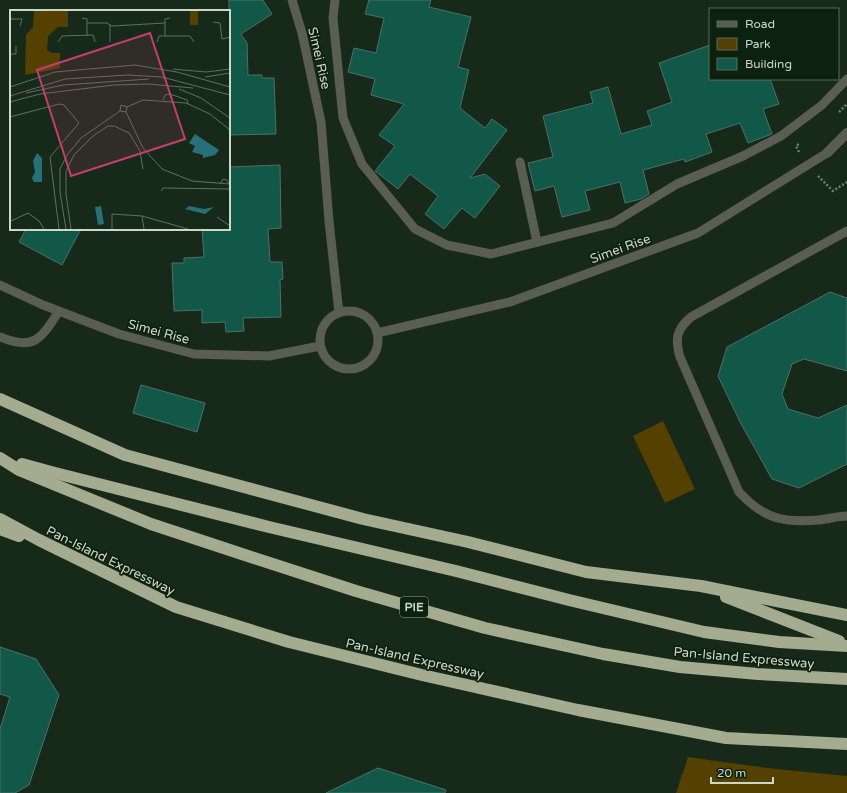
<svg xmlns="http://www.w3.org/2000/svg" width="847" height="793" font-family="'Varela Round',sans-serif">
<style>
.green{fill:#544000}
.building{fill:#125849;stroke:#4e6f66}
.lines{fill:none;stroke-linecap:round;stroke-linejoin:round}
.path{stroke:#6d7d6e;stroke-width:2.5;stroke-dasharray:2 2;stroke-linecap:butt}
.service{stroke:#5a5d51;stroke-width:9}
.minor{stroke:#5a5d51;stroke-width:10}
.motorway{stroke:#a4ab8e;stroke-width:12}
.labels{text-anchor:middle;stroke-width:3.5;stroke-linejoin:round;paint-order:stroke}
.shield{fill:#0d210f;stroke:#92a093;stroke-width:1}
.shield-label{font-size:12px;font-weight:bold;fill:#cbd7cb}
.street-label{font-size:13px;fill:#cbd7cb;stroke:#0d210f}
.inset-road{fill:none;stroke:#5f6f60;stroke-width:1}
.view{fill:#c43e71;fill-opacity:0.15;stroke:#c43e71;stroke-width:2}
.inset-edge{fill:none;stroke:#cbd7cb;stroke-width:2}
</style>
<rect width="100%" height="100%" fill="#172a19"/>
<g class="green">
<polygon points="663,421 695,489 665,503 633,436"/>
<polygon points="688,757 767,768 847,776 847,793 676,793"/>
</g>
<g class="building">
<polygon points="229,0 263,0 272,14 241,34 247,43 248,75 262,75 262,78 274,78 276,134 229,135"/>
<polygon points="369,0 431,0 429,7 471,17 458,67 469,70 460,108 485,128 492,119 507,130 470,178 485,174 500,186 475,218 462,208 444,229 425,214 438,196 410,174 398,189 375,171 395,146 379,135 404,104 371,95 375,79 348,72 354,48 376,53 384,18 365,14"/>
<polygon points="710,45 710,79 770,79 779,104 763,109 772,134 748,143 740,123 706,134 712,152 685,162 684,159 643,170 649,194 641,199 625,203 620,182 585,191 590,210 562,217 554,186 535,191 528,163 553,157 543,116 593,103 590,92 608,87 621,134 652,125 647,111 672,102 659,63"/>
<polygon points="280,165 281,228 268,229 270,262 282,262 283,279 280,280 281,317 243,318 244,331 226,332 225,322 202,323 202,310 174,311 172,263 184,263 184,258 204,257 202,229 229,229 229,167"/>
<polygon points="26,229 81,229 62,265 19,242"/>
<polygon points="830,292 847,298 847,371 804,359 792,364 782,394 788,409 818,418 847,405 847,464 799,488 772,479 740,422 718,376 727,347"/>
<polygon points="141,385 205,403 197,432 133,413"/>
<polygon points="0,647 36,659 59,695 29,785 15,793 0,793 0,729 10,697 0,694"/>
<polygon points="378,768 446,790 445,793 326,793"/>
</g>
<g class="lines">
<g class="path">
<polyline points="839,112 847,104"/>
<polyline points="799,152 796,146 800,143"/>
<polyline points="818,176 833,191 847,182"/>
</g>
<g class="service">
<polyline points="292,0 302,33 321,122 329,221 339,313"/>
<polyline points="335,0 333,18 343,118 362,164 415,229 447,245 491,254 613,223 677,184 743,156 781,136 822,105 847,79"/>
<polyline points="520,162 537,242"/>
<path d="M847,231L691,317C676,330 675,339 680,357L739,492C764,519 783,523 819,520C829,519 838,516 847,516"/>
<polyline points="0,285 43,305 119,334 194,354 269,356 320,346"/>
<circle cx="349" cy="340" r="29"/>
<polyline points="377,333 510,302 698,233 827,153"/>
<path d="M0,337C34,351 41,339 59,311"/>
</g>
<polyline class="minor" points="827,153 847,133"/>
<g class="motorway">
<polyline points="0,399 125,455 363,519 468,542 586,572 701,586 847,615"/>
<polyline points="0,458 19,470 151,524 254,558 356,591 485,628 603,654 680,667 758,674 847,679"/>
<polyline points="22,464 55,473 269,527 456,571 569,600 704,632 779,642 847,646"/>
<polyline points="0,519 39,540 176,607 289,642 422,675 578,710 726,738 847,744"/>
<polyline points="0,529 19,536"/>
<polyline points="726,597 839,641"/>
</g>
</g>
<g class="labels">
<rect class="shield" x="400" y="597" width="28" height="20" rx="3"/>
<g class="shield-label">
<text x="414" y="611">PIE</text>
</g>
<g class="street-label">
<text transform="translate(320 58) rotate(77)" y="5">Simei Rise</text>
<text transform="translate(620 248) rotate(-20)" y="5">Simei Rise</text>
<text transform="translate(159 331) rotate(15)" y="5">Simei Rise</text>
<text transform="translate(111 560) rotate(26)" y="5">Pan-Island Expressway</text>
<text transform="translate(744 657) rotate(5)" y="5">Pan-Island Expressway</text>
<text transform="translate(415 658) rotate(13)" y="5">Pan-Island Expressway</text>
</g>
</g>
<g transform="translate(10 10)">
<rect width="220" height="220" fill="#172a19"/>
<path d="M24,1H58V17H48L38,26L37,40L42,43H50V58L15,65L16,25L23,17ZM180,1H188V15H180Z" fill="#544000"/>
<path d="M185,124L209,140L205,145L193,148V145L182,142L185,136L179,133ZM27,143L32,148V172H24L22,168L25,162L23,151ZM91,196L94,214L88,215L85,197ZM179,196L194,199L204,197L195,204L175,199Z" fill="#287077"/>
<path class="inset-road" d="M72,8L77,9V26M0,9H12L10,16M203,12L210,13L212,29L220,27M77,13H97L102,16L155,13M100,15V32M155,26V9L160,8M48,32L52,26L83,25L85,32M147,32L149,26H180L184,32M0,44H6V36M163,59L196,62L220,59M195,67L220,63M0,77L45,62L125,55L167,62L220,77M169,79L191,88L220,108M16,83L53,75L139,69M0,86L55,69L117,65L152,67L220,85M153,90L155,85L160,84L177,90L178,94M0,92L30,84L104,75L138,74L183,78M117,97L133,90L176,93L200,104L220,120M116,102L133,138L152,159L182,171L220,174M0,107L49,94L54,95L69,113L40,147L49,219M210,174L213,169L217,170L219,174M151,181L153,178L220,179M132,206L134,219M207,207L220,216M1,211L18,203L29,211L34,219M56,219L50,182V159L57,145L71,128L110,101L116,102L117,97L111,95L110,101M61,219L56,184V161L64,145L83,126L98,116H104L119,123L130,141L133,159M102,219V204L132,206L178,219"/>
<path class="view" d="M140,23L175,129L61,166L27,60Z"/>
<rect width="220" height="220" class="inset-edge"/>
</g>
<rect x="709" y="8" width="130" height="72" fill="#0d210f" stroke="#596a5a"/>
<rect x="717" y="21" width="20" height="6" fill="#5a5d51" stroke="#596a5a"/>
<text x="745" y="28" font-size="12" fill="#cbd7cb">Road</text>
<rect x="717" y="38" width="20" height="12" fill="#544000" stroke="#596a5a"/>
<text x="745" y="48" font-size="12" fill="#cbd7cb">Park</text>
<rect x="717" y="58" width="20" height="12" fill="#125849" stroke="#596a5a"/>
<text x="745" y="68" font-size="12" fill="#cbd7cb">Building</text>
<path d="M711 777v6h62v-6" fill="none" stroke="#cbd7cb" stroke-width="2"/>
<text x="717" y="777" font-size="12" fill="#cbd7cb" stroke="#0d210f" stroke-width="3" paint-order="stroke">20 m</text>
</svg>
